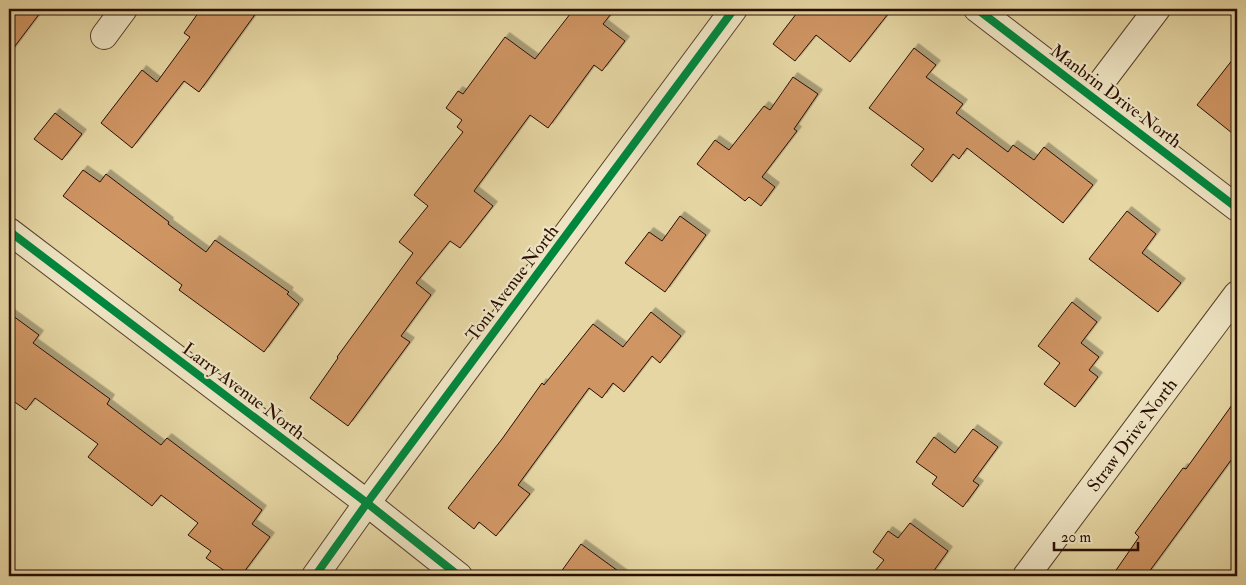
<svg xmlns="http://www.w3.org/2000/svg" width="1246" height="585" font-family="'IM FELL Double Pica',serif">
<style>
.building{fill:#cf9564;stroke:#290e03;filter:url(#shadow)}
.lines{fill:none;stroke-linecap:round;stroke-linejoin:round}
.minor-casing{stroke:#58402b;stroke-width:28}
.minor{stroke:#eee4c3;stroke-width:26}
.cycleway-casing{stroke:#eee4c3;stroke-width:11}
.cycleway{stroke:#00873e;stroke-width:8}
.labels{text-anchor:middle;stroke-width:4.5;stroke-linejoin:round;paint-order:stroke}
.street-label{font-size:18px;fill:#290e03;stroke:#eee4c3}
</style>
<defs>
<filter id="shadow"><feDropShadow dx="4.5" dy="-4.5" stdDeviation="0" flood-color="#0004"/></filter>
</defs>
<rect width="100%" height="100%" fill="#e5d6a3"/>
<filter id="stains"><feTurbulence type="fractalNoise" baseFrequency=".004" numOctaves="4"/><feColorMatrix values="0 0 0 0 .2 0 0 0 0 .09 0 0 0 0 .02 0 0 0 .5 -.17"/></filter>
<radialGradient id="worn" r=".72"><stop offset=".6" stop-color="#630" stop-opacity="0"/><stop offset="1" stop-color="#630" stop-opacity=".3"/></radialGradient>
<g class="building">
<polygon points="9,9 43,9 9,54"/>
<polygon points="201,9 259,9 199,92 184,81 132,148 101,123 142,70 157,82 190,37 184,33"/>
<polygon points="574,9 615,9 603,24 625,41 602,71 594,65 548,128 530,115 474,191 493,206 460,248 450,241 416,283 431,295 401,336 410,342 348,426 310,398 338,358 337,357 413,253 399,242 428,206 414,195 463,132 457,127 462,120 446,108 458,91 463,94 505,37 535,59"/>
<polygon points="800,9 892,9 850,62 816,35 795,61 773,44"/>
<polygon points="914,48 936,65 926,77 963,104 956,113 1008,152 1013,145 1034,160 1044,147 1093,185 1063,223 967,148 959,159 953,154 932,182 911,165 924,149 869,108"/>
<polygon points="1237,54 1237,137 1197,105"/>
<polygon points="793,77 818,94 794,129 797,131 762,177 775,187 761,206 749,197 745,201 697,164 715,140 729,150 764,106 770,110"/>
<polygon points="55,113 82,134 62,160 34,139"/>
<polygon points="83,170 100,182 106,174 169,222 168,224 206,252 215,240 289,292 287,294 299,304 264,352 179,290 182,285 63,196"/>
<polygon points="1127,211 1156,234 1142,253 1181,283 1158,312 1089,259"/>
<polygon points="680,216 706,235 665,292 625,263 649,232 662,241"/>
<polygon points="1072,302 1097,322 1081,343 1099,357 1089,370 1098,377 1075,407 1044,384 1060,363 1038,346"/>
<polygon points="651,312 681,336 660,363 652,356 624,392 613,383 602,398 589,388 518,485 530,494 496,536 479,522 474,529 448,508 502,439 542,383 544,385 593,324 623,347"/>
<polygon points="9,313 39,335 33,343 110,399 107,404 161,445 167,438 262,510 252,524 270,537 241,576 232,576 206,558 211,551 188,535 198,523 161,495 152,506 88,457 98,444 35,398 26,410 9,398"/>
<polygon points="1237,398 1237,452 1146,576 1112,576 1139,537 1135,533 1183,468 1186,469"/>
<polygon points="973,429 998,447 973,481 979,485 963,507 932,484 937,477 916,462 934,437 955,453"/>
<polygon points="910,523 948,551 930,576 871,576 884,560 873,552 888,531 898,538"/>
<polygon points="581,544 625,576 558,576"/>
</g>
<g class="lines">
<defs>
<g id="minor">
<polyline points="977,9 1237,208"/>
<polyline points="104,36 124,9"/>
<polyline points="1091,96 1157,9"/>
<polyline points="9,231 367,503 459,576"/>
<polyline points="315,576 367,503 734,9"/>
<polyline points="1026,576 1237,294"/>
</g>
</defs>
<use href="#minor" class="minor-casing"/>
<use href="#minor" class="minor"/>
<defs>
<g id="cycleway">
<polyline points="977,9 1237,208"/>
<polyline points="9,231 367,503 459,576"/>
<polyline points="315,576 367,503 734,9"/>
</g>
</defs>
<use href="#cycleway" class="cycleway-casing"/>
<use href="#cycleway" class="cycleway"/>
</g>
<g class="labels">
<g class="street-label">
<text transform="translate(1116 96) rotate(37)" y="6">Manbrin Drive North</text>
<text transform="translate(512 283) rotate(-53)" y="6">Toni Avenue North</text>
<text transform="translate(244 391) rotate(37)" y="6">Larry Avenue North</text>
<text transform="translate(1132 435) rotate(-53)" y="6">Straw Drive North</text>
</g>
</g>
<rect width="1246" height="585" fill="none" stroke="#e5d6a3" stroke-width="30"/>
<rect x="10" y="10" width="1226" height="565" fill="none" stroke="#290e03" stroke-width="2.5"/>
<rect x="15" y="15" width="1216" height="555" fill="none" stroke="#290e03"/>
<path d="M1054 542v8h84v-8" fill="none" stroke="#290e03" stroke-width="2.5"/>
<text x="1061" y="542" font-size="15" fill="#290e03" stroke="#eee4c3" stroke-width="4" paint-order="stroke">20 m</text>
<rect width="100%" height="100%" filter="url(#stains)"/>
<rect width="100%" height="100%" fill="url(#worn)"/>
</svg>
